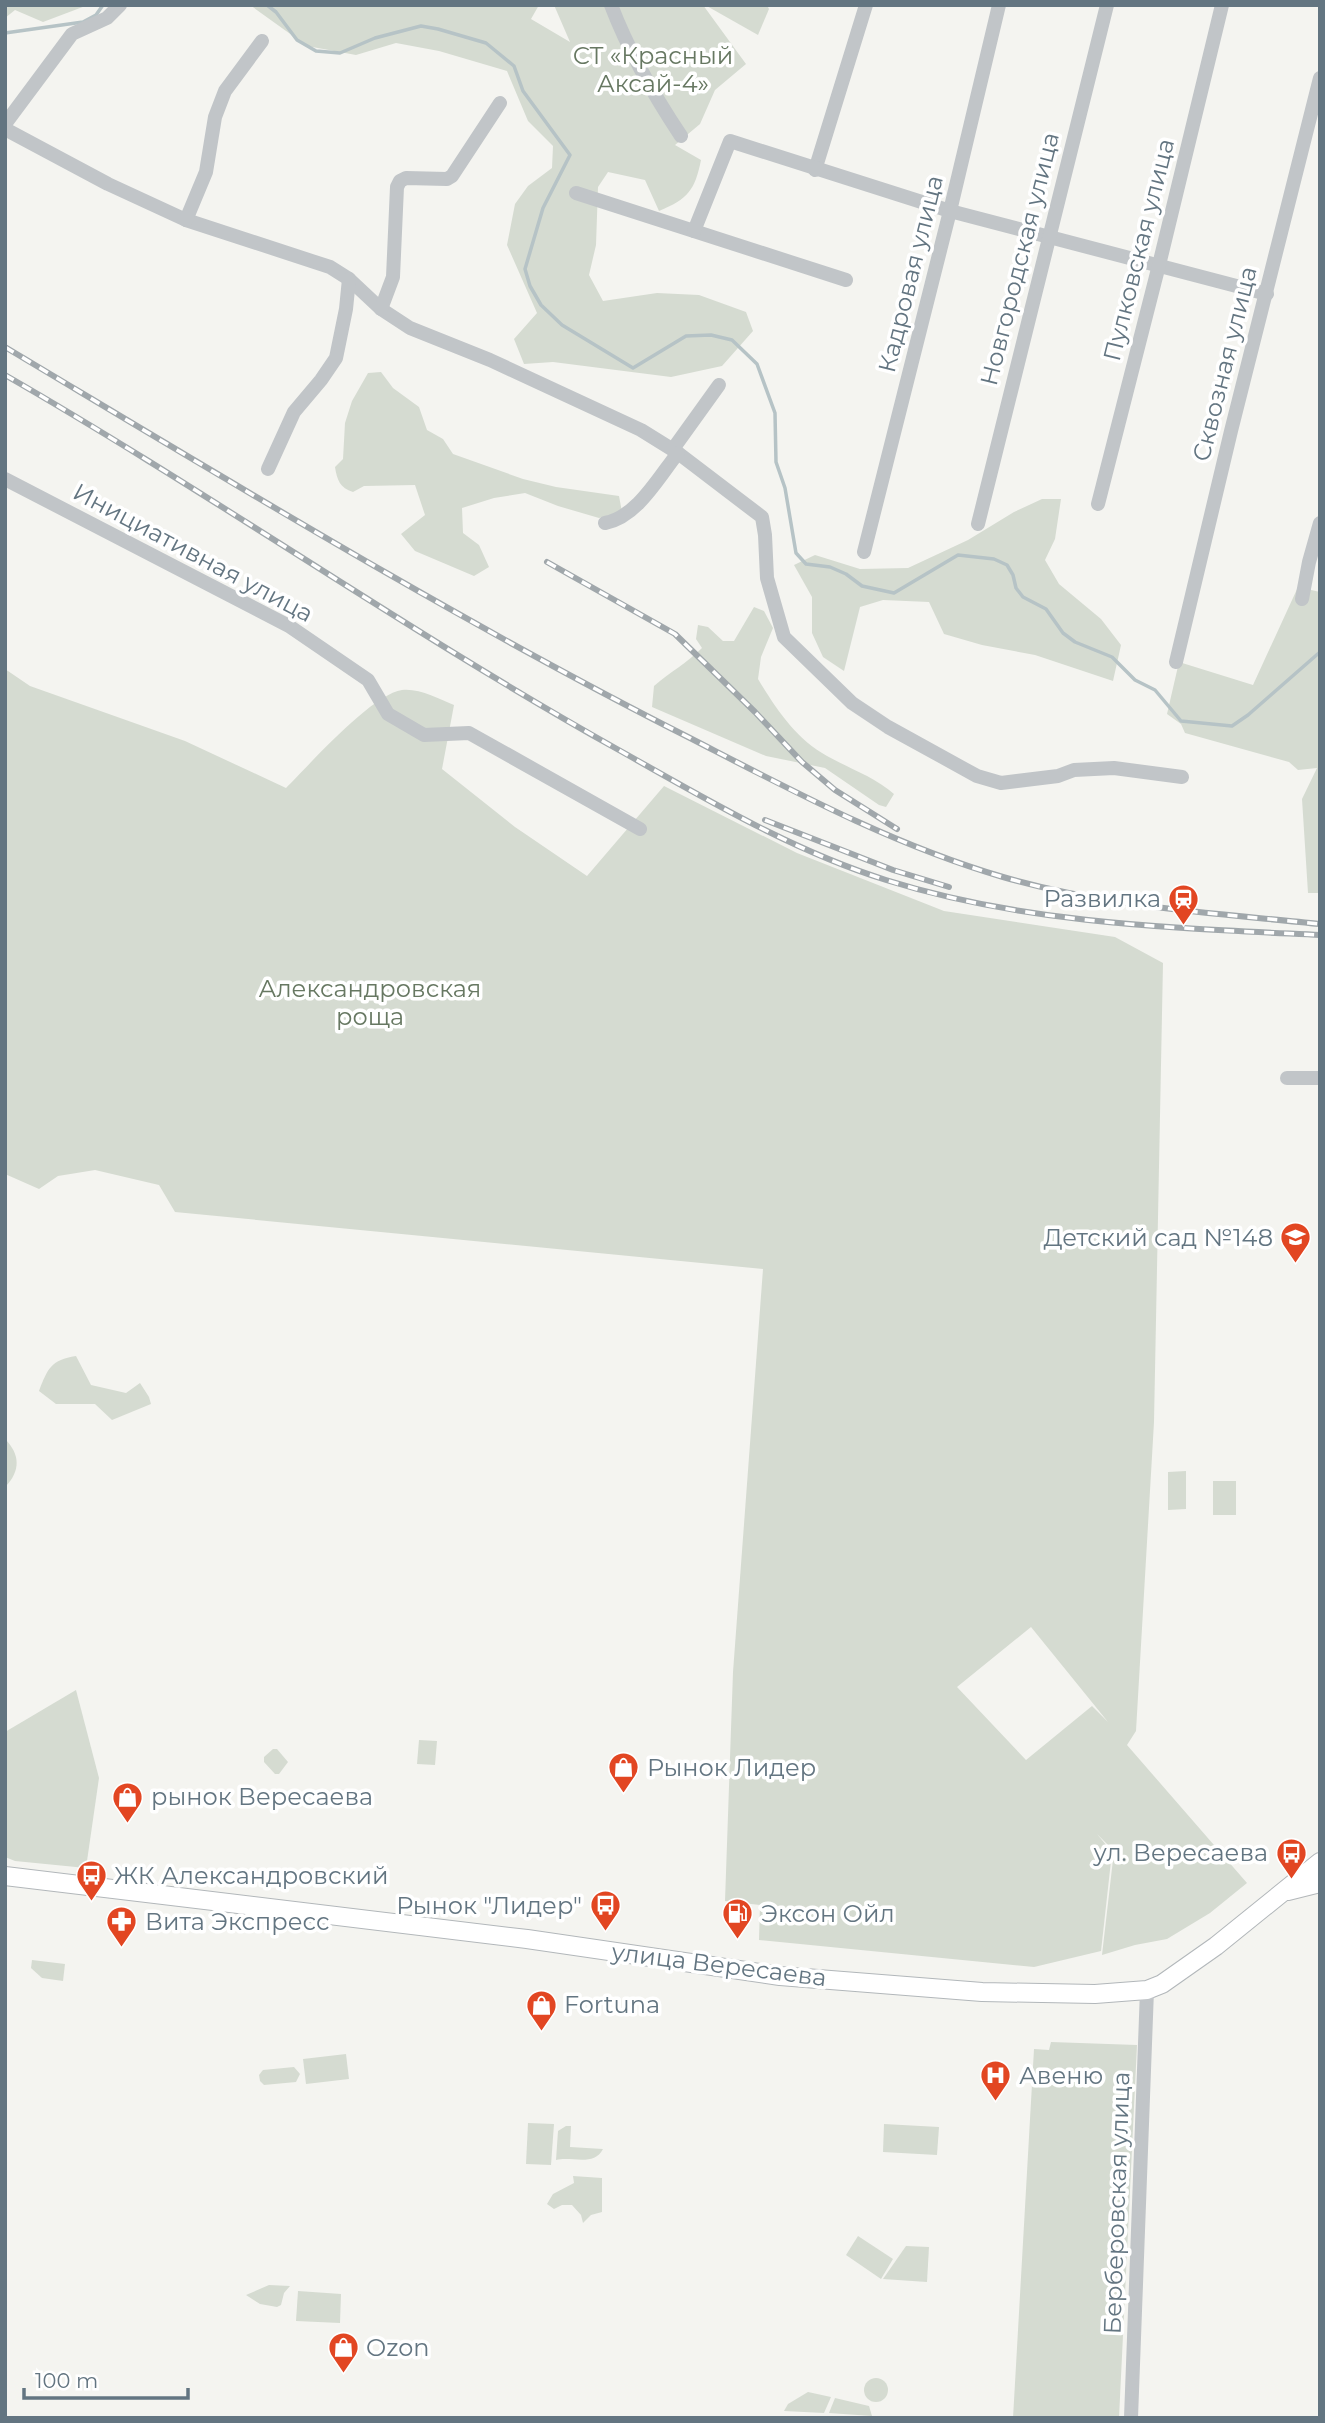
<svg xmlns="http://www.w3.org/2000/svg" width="1325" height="2423" font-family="Montserrat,sans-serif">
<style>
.green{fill:#d5dbd1;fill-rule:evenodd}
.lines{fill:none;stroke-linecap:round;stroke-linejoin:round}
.stream{stroke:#b6c3c6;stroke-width:3.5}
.major-casing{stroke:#b2b7ba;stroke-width:20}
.minor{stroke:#c1c5c8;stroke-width:14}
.major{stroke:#fff;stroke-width:18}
.rail-casing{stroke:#a0a7ab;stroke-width:6}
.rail{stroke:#fff;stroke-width:3.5;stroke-dasharray:10;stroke-linecap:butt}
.labels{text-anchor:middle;stroke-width:7;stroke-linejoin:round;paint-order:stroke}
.park-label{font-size:24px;fill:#677862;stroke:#fff}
.street-label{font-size:24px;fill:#637581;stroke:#fff}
.poi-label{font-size:24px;fill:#637581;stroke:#fff;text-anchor:start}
</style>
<rect width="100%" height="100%" fill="#f4f4f0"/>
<g class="green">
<polygon points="5,5 88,5 43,22 15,10 5,18"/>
<path d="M250,5H539L531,19L570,42L554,5H703L746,64L715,90L700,124L675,145L701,160C695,190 688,199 659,211L645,180L608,172L598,187L596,245L589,275L603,301L657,293L699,295L746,312L753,331L722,366L671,377L553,362L524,364L514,339L537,313L507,245L515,204L528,186L552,168L553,146L528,121L507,71L439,51L396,43L356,55L307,46Z"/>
<polygon points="705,5 767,5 769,9 758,35"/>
<path d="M381,372L393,388L419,407L427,430L443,439L453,454L523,479L556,487L619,496L622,512L599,518L558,506L525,493L494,498L462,508L463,533L479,545L489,567L474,576L415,551L401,534L425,515L415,485L364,486L353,492C340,488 337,480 335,467L343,459L345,423L352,401L368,373Z"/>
<polygon points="1042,499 1061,499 1055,539 1045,560 1059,584 1101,619 1121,645 1113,681 1035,655 982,645 944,634 929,602 883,600 860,607 844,671 823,657 812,633 812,597 794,565 815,555 860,569 908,568 968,540 1014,512"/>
<polygon points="1298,587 1320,592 1320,893 1308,893 1302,799 1317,768 1298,770 1289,762 1185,733 1181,724 1167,714 1179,662 1253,685"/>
<path d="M754,607L764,611L773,628L761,657L758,679C776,709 796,739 827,756C850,769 875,777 894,794L886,807L879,805L825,768L766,756L652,707L654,686C670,672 687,663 702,648L696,639L698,625L708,627L723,641H734Z"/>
<path d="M5,669L30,686L185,741L286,788C309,765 372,694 402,690C419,688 439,699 454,705L442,769L515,827L587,876L664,786L797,853L944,911L1115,937L1163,963L1154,1422L1136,1731L1127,1745L1247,1883L1210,1913L1167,1939L1135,1945L1102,1955L1114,1851L1097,1834L1112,1852L1101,1951L1034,1967L759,1940L760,1905L725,1901L733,1672L763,1269L175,1212L159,1185L95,1170L58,1176L39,1189L5,1174ZM1031,1627L1108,1722L1092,1706L1026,1760L957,1687Z"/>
<path d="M76,1356L91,1385L126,1393L140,1383L149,1397L151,1404L112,1420L95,1404H56L39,1391C48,1368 51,1360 76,1356Z"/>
<path d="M5,1439C20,1454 21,1471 5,1487Z"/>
<polygon points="1186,1471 1186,1509 1168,1510 1168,1472"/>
<rect x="1213" y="1481" width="23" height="34"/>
<polygon points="76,1690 99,1778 86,1868 15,1861 5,1857 5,1732"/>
<polygon points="419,1740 437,1741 435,1765 417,1764"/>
<polygon points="273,1749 277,1749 288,1762 279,1774 275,1774 264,1762 264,1757"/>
<polygon points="32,1960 65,1964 63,1981 42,1978 31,1968"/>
<polygon points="1051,2042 1137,2045 1119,2418 1013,2418 1034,2049 1049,2050"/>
<polygon points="346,2054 349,2079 306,2084 303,2059"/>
<polygon points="294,2067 300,2074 296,2082 264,2085 260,2081 259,2075 263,2070"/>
<polygon points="528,2123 554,2124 551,2165 526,2164"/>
<polygon points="884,2124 939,2127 937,2155 883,2152"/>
<path d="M566,2126H571L570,2147L603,2149C594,2167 572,2156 556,2160L558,2131Z"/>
<polygon points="573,2176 602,2178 602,2212 591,2215 583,2223 581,2215 572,2205 562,2205 554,2209 547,2204 553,2194 574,2183"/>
<polygon points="858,2236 893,2259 881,2279 846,2255"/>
<polygon points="906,2246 929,2247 927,2282 883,2279"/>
<polygon points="269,2285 290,2286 284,2293 281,2305 277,2307 260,2304 246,2295"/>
<polygon points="298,2291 341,2294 340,2323 296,2321"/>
<circle cx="876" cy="2390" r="12"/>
<polygon points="808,2392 831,2397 824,2413 784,2411 788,2404"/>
<polygon points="835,2398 869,2406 872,2416 829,2413"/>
</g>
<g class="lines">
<g class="stream">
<polyline points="267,5 276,12 297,40 316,51 340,53 375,38 421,26 438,29 486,43 514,66 523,91 570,155 543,208 525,269 530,286 541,305 562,325 633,368 686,336 711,335 732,340 757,364 775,413 776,462 785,488 796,553 806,564 830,567 846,574 862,586 894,593 958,555 994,559 1007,565 1013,575 1016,588 1023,597 1046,609 1063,633 1075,642 1112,657 1135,680 1155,690 1181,721 1232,726 1248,715 1320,652"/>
<polyline points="5,33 83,22 96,15 103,5"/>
</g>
<defs>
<g id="major">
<polyline points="5,1876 527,1939 780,1976 982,1992 1095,1994 1147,1990 1162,1984 1216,1946 1320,1862"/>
<polyline points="1288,1891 1320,1883"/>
</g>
</defs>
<use href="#major" class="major-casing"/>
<g class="minor">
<path d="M611,5C629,52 653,94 681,136"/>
<polyline points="5,124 72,34 107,18 120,5"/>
<polyline points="5,129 108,184 186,220 330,267 349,279 381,309 410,328 490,360 641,430 678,453 762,517 765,535 767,578 784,637 852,703 888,727 977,776 1001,783 1058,776 1074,770 1114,768 1182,777"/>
<polyline points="815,170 866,5"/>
<polyline points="576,193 846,280"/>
<polyline points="186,220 206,172 215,117 225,91 262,41"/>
<polyline points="694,231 730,141 950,211 1267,294"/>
<polyline points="381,309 393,277 397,187 400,181 406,178 447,179 452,176 500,103"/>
<polyline points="673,449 719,385"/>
<polyline points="268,469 294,412 321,380 336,358 346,309 349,279"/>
<polyline points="5,479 289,626 368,680 388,714 424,735 469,733 640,829"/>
<polyline points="1098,504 1159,265 1222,5"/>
<path d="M605,523C637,517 658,478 678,453"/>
<polyline points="978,524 1107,5"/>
<polyline points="864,552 950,211 999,5"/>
<polyline points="1302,599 1309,562 1320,523"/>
<polyline points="1176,662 1231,431 1320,78"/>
<polyline points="1287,1078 1320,1078"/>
<polyline points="1131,2418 1147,1990"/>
</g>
<use href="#major" class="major"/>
<defs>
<g id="rail">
<path d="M5,347C231,482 455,619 690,738C791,790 893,845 1003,877C1106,907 1213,913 1320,924"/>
<path d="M5,375C212,494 408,632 617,749C703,797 790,850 886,880C1027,924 1173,928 1320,935"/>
<polyline points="547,562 675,634 755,712 802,762 835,790 897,829"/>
<polyline points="765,820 893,870 949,887"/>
</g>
</defs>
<use href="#rail" class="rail-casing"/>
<use href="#rail" class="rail"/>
</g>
<defs>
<symbol id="station-pin" viewBox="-11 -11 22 30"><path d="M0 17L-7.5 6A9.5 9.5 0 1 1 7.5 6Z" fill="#e24622" stroke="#fff"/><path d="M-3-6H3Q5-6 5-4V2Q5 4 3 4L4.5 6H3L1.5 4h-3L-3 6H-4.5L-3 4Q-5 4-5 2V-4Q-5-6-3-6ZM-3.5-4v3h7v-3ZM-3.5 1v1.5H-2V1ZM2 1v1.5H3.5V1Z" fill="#fff"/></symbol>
<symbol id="school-pin" viewBox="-11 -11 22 30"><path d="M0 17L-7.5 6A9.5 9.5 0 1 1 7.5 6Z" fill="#e24622" stroke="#fff"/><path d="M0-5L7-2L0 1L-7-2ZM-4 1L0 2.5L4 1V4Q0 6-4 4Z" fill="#fff"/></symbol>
<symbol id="shop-pin" viewBox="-11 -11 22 30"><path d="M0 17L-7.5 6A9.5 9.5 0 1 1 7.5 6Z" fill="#e24622" stroke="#fff"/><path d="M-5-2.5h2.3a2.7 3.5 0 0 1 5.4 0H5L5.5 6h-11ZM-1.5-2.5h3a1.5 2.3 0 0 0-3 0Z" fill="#fff"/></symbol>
<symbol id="bus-pin" viewBox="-11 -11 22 30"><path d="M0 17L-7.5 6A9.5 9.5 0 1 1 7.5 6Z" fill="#e24622" stroke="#fff"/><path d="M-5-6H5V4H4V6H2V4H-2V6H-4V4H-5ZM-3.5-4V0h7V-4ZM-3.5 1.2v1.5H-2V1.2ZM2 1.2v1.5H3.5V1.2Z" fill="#fff"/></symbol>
<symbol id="fuel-pin" viewBox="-11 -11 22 30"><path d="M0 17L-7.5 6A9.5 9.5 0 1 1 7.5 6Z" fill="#e24622" stroke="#fff"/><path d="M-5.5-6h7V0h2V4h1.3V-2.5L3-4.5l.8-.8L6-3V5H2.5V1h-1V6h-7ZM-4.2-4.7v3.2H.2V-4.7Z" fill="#fff"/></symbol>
<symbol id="pharmacy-pin" viewBox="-11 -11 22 30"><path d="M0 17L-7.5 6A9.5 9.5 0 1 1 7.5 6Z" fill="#e24622" stroke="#fff"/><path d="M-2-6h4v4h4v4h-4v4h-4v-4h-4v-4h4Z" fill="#fff"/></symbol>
<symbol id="hospital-pin" viewBox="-11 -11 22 30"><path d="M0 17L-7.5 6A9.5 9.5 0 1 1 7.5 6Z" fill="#e24622" stroke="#fff"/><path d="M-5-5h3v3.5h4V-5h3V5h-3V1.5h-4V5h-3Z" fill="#fff"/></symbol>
</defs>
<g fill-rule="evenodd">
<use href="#station-pin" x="1166" y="882" width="35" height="47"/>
<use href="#school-pin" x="1278" y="1220" width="35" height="47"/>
<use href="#shop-pin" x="606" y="1750" width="35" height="47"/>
<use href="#shop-pin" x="110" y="1780" width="35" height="47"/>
<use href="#bus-pin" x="1274" y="1836" width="35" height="47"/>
<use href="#bus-pin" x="74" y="1858" width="35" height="47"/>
<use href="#bus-pin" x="588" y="1888" width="35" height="47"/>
<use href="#fuel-pin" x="720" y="1896" width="35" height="47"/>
<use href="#pharmacy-pin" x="104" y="1904" width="35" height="47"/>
<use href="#shop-pin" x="524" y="1988" width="35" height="47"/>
<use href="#hospital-pin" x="978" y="2058" width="35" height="47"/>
<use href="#shop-pin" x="326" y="2330" width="35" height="47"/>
</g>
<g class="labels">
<g class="park-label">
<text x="653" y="64">СТ «Красный<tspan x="653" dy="28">Аксай-4»</tspan></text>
<text x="370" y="997">Александровская<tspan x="370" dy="28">роща</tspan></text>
</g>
<g class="street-label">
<text transform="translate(1139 250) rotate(-76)" y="8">Пулковская улица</text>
<text transform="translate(1020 259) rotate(-76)" y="8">Новгородская улица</text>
<text transform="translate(911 274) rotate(-76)" y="8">Кадровая улица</text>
<text transform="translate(1225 364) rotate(-76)" y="8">Сквозная улица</text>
<text transform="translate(193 553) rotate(28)" y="8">Инициативная улица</text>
<text transform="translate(719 1965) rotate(7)" y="8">улица Вересаева</text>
<text transform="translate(1117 2203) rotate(-88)" y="8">Берберовская улица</text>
</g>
<g class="poi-label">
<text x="1161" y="907" text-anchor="end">Развилка</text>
<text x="1273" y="1246" text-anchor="end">Детский сад №148</text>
<text x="647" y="1776">Рынок Лидер</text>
<text x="151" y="1805">рынок Вересаева</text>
<text x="1268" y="1861" text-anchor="end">ул. Вересаева</text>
<text x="114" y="1884">ЖК Александровский</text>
<text x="582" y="1914" text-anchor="end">Рынок "Лидер"</text>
<text x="761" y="1922">Эксон Ойл</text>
<text x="145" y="1930">Вита Экспресс</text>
<text x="564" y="2013">Fortuna</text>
<text x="1019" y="2084">Авеню</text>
<text x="366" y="2356">Ozon</text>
</g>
</g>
<rect width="1325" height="2423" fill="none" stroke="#637581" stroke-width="14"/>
<path d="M24 2388v10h164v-10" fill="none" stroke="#637581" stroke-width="3.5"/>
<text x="35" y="2388" font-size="21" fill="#637581" stroke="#ffffff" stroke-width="5" paint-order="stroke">100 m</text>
</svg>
